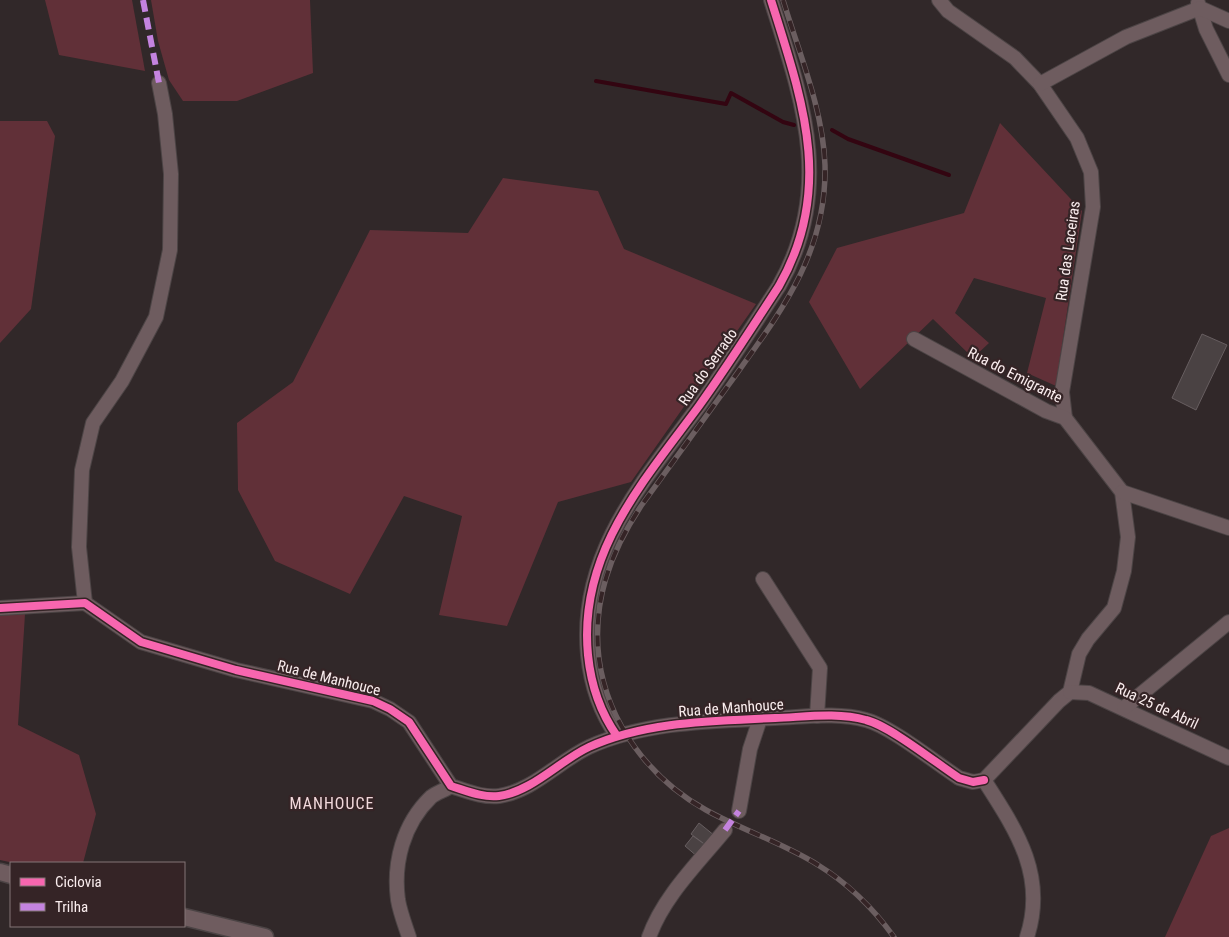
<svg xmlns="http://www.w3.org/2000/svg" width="1229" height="937" font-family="'Roboto Condensed',sans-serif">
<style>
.green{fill:#613038}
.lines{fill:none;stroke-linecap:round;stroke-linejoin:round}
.stream{stroke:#330511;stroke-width:4}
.building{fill:#4a4243;stroke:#675e60}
.minor-casing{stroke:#4c4445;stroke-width:16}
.major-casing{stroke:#4c4445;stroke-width:19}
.minor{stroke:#6e5c5f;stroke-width:14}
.major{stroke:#6f5c5f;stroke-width:16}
.rail-casing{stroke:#6b5e60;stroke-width:5.5}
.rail{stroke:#352426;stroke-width:4;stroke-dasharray:11;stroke-linecap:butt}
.quiet{stroke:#c483df;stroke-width:6;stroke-dasharray:12 6;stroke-linecap:butt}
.cycleway-casing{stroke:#352426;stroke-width:11}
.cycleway{stroke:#f766af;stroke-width:8}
.labels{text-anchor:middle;stroke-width:4.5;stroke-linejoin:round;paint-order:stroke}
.street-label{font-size:15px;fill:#faedee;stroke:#352426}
.neighbourhood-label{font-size:16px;letter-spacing:1px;fill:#f2d9dc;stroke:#352426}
</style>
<rect width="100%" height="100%" fill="#312829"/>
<g class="green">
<polygon points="45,0 132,0 145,71 59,55"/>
<polygon points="151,0 310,0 313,73 237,101 183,101 169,80 158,41"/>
<polygon points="0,121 47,121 55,136 31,309 0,343"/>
<polygon points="1000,123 1082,211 1056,386 1027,373 1046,298 974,278 955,313 989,343 973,358 933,319 860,389 809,302 837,248 964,213"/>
<polygon points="503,178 598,191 624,249 756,304 631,482 558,502 507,626 439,615 462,516 404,496 350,594 275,561 238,490 237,423 293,382 370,230 468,233"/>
<polygon points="0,614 25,614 18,725 79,755 96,814 83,863 14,863 0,860"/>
<polygon points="1229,828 1229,937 1165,937 1211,836"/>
</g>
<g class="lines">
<g class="stream">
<polyline points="596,81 726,104 731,93 783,122 794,125"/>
<polyline points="832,130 848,139 949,175"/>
</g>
</g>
<g class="building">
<polygon points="1202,334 1227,345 1196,410 1172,398"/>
<polygon points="699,823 715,836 707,846 691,834"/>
<polygon points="693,836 707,846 698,857 685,846"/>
</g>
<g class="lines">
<defs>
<g id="minor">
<polyline points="939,0 948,11 1015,58 1040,84 1077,138 1091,172 1093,207 1062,392 1065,418"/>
<polyline points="1198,3 1206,29 1229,75"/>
<polyline points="1040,84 1126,37 1200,8 1229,21"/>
<polyline points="914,339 1046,411 1065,418 1122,492 1128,537 1124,571 1114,608 1088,639 1079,654 1070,692 1059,701 984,780"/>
<polyline points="1122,492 1229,528"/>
<polyline points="763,579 820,668 817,716"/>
<polyline points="85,603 79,547 82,470 93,423 122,381 156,317 170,250 171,174 165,114 159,83"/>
<path d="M0,608L85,603L141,642L236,670L373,701L390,709L409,722L451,786C467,791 483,798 499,796C533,791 559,761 589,747C646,721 714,721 775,718C805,717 837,712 866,720C890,726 936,763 959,778L973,782L984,780"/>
<polyline points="1070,692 1089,693 1229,758"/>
<polyline points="1124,708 1229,622"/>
<path d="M617,736C600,712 591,685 588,655C578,554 643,482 699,406C727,367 753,326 779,286C835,188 802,99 771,0"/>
<path d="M984,780C1016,830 1047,875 1027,937"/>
<polyline points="739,811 750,749 760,719"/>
<path d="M409,937C405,925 400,912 398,900C393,863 403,824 431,797C436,793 445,790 451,786"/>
<path d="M649,937C663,897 698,863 725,830"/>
</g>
<g id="major">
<polyline points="0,872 11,875"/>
<polyline points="184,917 265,937"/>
</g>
</defs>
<use href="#minor" class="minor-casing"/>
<use href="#major" class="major-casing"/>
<use href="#minor" class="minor"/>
<use href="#major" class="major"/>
<defs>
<path id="rail" d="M783,0C799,53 823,109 825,165C827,255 779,314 730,383C700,424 671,465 641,506C610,553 592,602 599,659C608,724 650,779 706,810C742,830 783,843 818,865C849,884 873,908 894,937"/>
</defs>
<use href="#rail" class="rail-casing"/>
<use href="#rail" class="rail"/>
<g class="quiet">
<polyline points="143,0 159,83"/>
<polyline points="725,830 739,811"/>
</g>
<defs>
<g id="cycleway">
<path d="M0,608L85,603L141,642L236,670L373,701L390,709L409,722L451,786C467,791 483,798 499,796C533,791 559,761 589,747C646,721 714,721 775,718C805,717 837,712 866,720C890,726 936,763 959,778L973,782L984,780"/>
<path d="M617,736C600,712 591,685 588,655C578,554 643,482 699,406C727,367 753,326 779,286C835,188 802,99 771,0"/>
</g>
</defs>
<use href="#cycleway" class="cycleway-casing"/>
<use href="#cycleway" class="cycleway"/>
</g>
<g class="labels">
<g class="street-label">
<text transform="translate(1068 251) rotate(-82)" y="5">Rua das Laceiras</text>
<text transform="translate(708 367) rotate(-55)" y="5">Rua do Serrado</text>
<text transform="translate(1015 375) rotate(27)" y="5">Rua do Emigrante</text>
<text transform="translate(329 678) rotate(14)" y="5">Rua de Manhouce</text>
<text transform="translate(1157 706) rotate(25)" y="5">Rua 25 de Abril</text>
<text transform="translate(731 708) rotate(-4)" y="5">Rua de Manhouce</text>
</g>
<g class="neighbourhood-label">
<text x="332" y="809">MANHOUCE</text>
</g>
</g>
<rect x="10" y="862" width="175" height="65" fill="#352426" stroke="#847476"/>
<rect x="20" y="878" width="25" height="8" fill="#f766af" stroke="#847476"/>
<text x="55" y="887" font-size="15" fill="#faedee">Ciclovia</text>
<rect x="20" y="903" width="25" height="8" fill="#c483df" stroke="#847476"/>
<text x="55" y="912" font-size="15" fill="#faedee">Trilha</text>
</svg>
